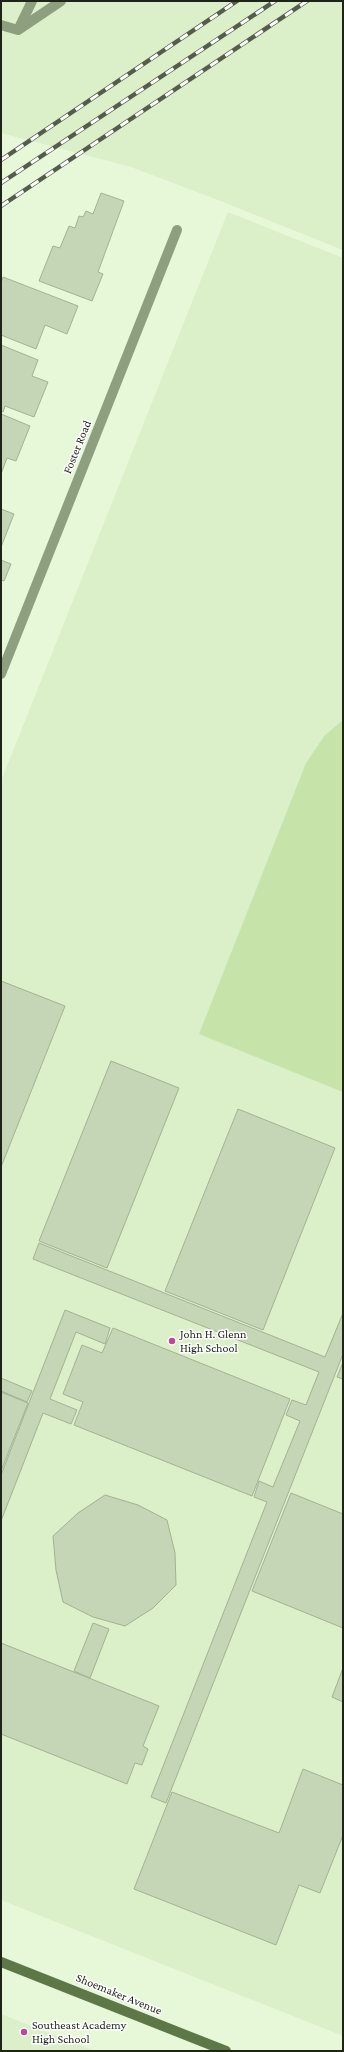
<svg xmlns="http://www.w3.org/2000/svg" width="344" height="2052" font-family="'Crimson Pro',serif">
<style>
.built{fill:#dbefc9}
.green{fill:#c6e4aa}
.building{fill:#c5d6b7;stroke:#a2b294}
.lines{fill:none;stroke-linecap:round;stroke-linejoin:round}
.lane{stroke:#8d9f7e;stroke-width:10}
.street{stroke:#8d9f7e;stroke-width:10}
.secondary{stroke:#5e7746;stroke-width:10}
.rail-casing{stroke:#545d4c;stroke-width:4.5}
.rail{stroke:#fff;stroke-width:3;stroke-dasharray:9;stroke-linecap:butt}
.poi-dot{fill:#be479d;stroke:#fff;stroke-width:1.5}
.labels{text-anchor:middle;stroke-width:3;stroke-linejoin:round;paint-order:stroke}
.street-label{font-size:12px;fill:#1e2418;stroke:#fff}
.poi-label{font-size:12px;fill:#1e2418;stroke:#fff;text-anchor:start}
</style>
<rect width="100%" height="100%" fill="#e7f8d9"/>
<g class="built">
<polygon points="1,1 343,1 343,250 218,200 131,167 1,133"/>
<polygon points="228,212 343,258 343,2036 1,1900 1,781"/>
<polygon points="1,2014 95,2051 1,2051"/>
</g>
<polygon class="green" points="343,720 343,1092 199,1034 306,763 325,735"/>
<g class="building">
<polygon points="101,193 124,201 98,272 103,274 92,301 39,281 53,246 60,248 69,226 75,228 79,216 83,217 86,211 93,214"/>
<polygon points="3,277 78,306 67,334 45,325 36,349 1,335 1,283"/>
<polygon points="1,345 38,360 32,376 48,382 34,417 5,406 3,412 1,411"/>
<polygon points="1,414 30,426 16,461 7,458 1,474"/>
<polygon points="1,509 14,514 1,547"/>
<polygon points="1,560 11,564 4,581 1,580"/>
<polygon points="1,981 65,1006 1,1167"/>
<polygon points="111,1061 179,1088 107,1268 39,1241"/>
<polygon points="238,1109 335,1148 263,1330 165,1291"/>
<polygon points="39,1243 325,1357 343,1313 343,1354 166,1803 151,1797 267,1502 254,1497 259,1481 273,1487 300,1421 286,1415 292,1400 306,1405 319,1372 33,1259"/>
<polygon points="65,1310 110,1328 105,1344 76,1332 50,1399 77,1410 71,1424 43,1413 1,1521 1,1475"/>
<polygon points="113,1328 290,1399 252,1496 74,1425 83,1402 63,1394 82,1345 102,1353"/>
<polygon points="343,1362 343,1379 337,1377"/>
<polygon points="1,1378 32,1391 27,1402 1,1391"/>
<polygon points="1,1392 28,1403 1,1471"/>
<polygon points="291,1493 343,1514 343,1628 252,1591"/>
<polygon points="105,1495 138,1505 167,1520 175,1553 176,1585 153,1608 125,1626 93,1617 63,1602 56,1570 53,1536 78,1513"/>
<polygon points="93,1623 109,1629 90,1678 74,1671"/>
<polygon points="1,1643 159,1706 143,1746 148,1749 142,1765 135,1763 127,1784 1,1734"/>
<polygon points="343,1668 343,1702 332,1697"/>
<polygon points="303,1769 343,1785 343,1835 320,1893 299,1885 276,1945 134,1889 172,1792 279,1833"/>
</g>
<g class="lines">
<g class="lane">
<polyline points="1,25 18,30 61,1"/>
<polyline points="19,28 32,1"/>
</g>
<polyline class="street" points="1,674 177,230"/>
<polyline class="secondary" points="1,1962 226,2051"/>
<defs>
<g id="rail">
<polyline points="1,160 237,1"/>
<polyline points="1,183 275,1"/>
<polyline points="1,206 307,1"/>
</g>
</defs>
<use href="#rail" class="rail-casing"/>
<use href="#rail" class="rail"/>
</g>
<g class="poi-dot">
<circle cx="172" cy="1341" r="4"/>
<circle cx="24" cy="2032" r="4"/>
</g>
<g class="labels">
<g class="street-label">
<text transform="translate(77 447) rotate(-68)" y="4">Foster Road</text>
<text transform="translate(119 1994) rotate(22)" y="4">Shoemaker Avenue</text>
</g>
<g class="poi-label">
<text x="180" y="1338">John H. Glenn<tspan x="180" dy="14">High School</tspan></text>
<text x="32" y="2029">Southeast Academy<tspan x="32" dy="14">High School</tspan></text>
</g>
</g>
<rect width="344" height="2052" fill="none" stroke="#1e2418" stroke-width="4"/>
</svg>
